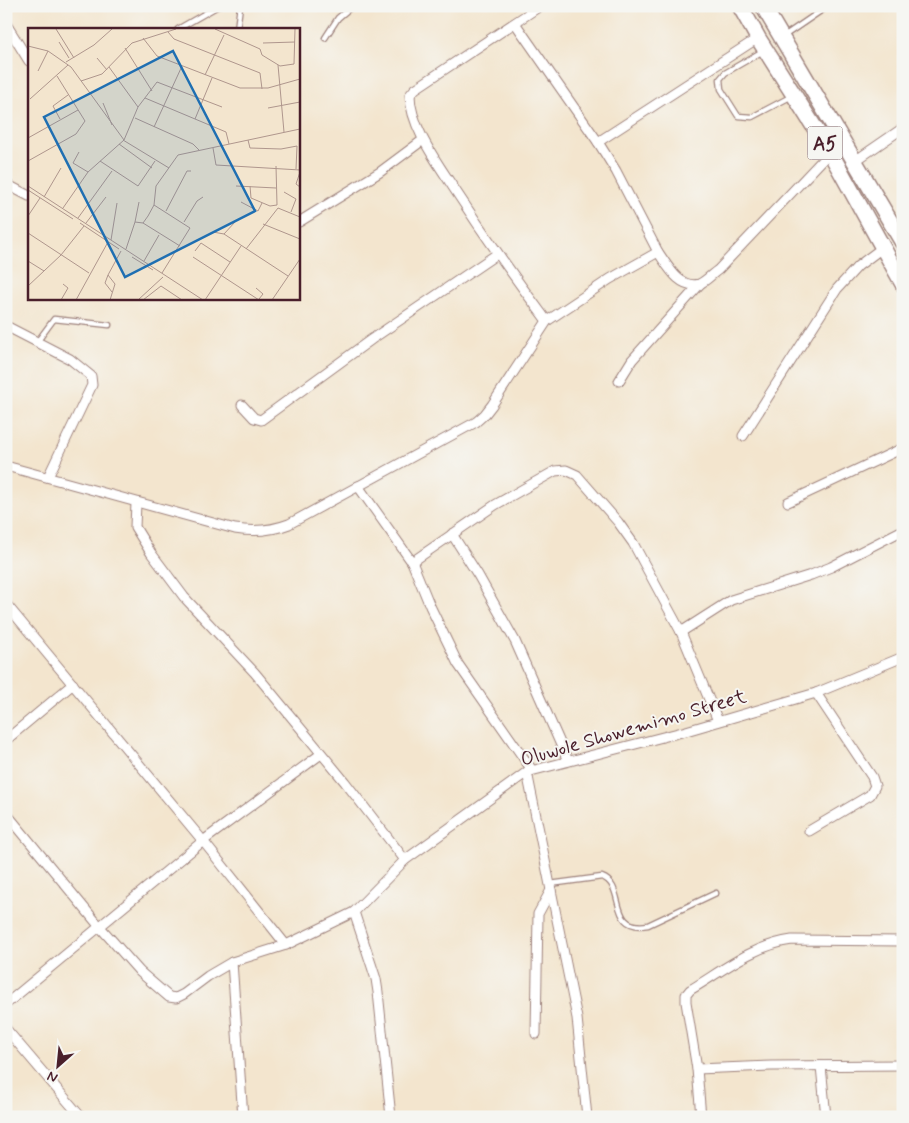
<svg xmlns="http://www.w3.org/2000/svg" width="909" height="1123" font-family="Mynerve,sans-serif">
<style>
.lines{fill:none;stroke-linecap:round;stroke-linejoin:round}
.service-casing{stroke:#9e827c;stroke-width:7}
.minor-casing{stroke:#9e827c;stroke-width:11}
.trunk-casing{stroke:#9e827c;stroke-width:18}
.service{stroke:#fff;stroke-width:4.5}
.minor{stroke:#fff;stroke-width:9}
.trunk{stroke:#fff;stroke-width:15}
.labels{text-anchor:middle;stroke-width:4;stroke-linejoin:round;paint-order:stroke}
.shield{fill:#f6f6f2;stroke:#7e6067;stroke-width:1}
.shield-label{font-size:19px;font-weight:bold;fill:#4a1f2b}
.street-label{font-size:20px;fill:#4a1f2b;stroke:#f6f6f2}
.inset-road{fill:none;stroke:#af968d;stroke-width:1}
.view{fill:#1f6fb2;fill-opacity:0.15;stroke:#1f6fb2;stroke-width:2.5}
.inset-edge{fill:none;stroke:#4a1f2b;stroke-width:2.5}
</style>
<rect width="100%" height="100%" fill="#f6f6f2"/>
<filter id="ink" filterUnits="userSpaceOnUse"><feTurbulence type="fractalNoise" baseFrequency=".02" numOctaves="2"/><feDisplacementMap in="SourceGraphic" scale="10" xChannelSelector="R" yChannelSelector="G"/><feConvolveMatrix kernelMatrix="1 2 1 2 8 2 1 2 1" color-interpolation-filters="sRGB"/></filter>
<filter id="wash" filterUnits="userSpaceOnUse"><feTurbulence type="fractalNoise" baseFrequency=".0096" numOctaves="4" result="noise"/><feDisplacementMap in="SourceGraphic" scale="20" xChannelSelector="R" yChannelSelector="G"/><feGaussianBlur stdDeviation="1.12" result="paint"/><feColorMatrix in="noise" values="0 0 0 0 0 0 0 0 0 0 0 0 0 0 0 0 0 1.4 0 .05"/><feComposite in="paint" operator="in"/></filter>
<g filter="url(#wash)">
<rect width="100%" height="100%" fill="#f3e5ce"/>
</g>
<g filter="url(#ink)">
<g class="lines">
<defs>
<g id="service">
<polyline points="178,29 218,6"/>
<polyline points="237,29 240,6"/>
<polyline points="784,36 828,6"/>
<polyline points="325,38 338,18 352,6"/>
<polyline points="763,51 725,73 720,79 721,89 738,116 752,117 792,96"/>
<polyline points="37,342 54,319 109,325"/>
<path d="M550,884L602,877C627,886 607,932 648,925L716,893"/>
</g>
<g id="minor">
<path d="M540,6L415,89L410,95C410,126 437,162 453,187C483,233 514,277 547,321"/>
<polyline points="515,23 598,142 616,171 658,252"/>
<polyline points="6,24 29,61"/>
<polyline points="598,142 758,38"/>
<polyline points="855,161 903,128"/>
<polyline points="6,184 29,196"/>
<polyline points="299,222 380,172 423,140"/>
<polyline points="6,326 70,359 91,376 92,385 48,477"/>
<polyline points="619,381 632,360 700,284"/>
<polyline points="242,405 254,418 261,420 372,339 497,254"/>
<polyline points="743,436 837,289 858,266 882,248"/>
<path d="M6,466L235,529C254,532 271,531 289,524L476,422L485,414L492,405L547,321L610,279L658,252C668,266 679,289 699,284C705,282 712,274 718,270L830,152"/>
<polyline points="358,486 412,562 430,606 458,664 532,770"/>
<polyline points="788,502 903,448"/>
<polyline points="136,503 135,527 151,553 184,597 255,673 345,782 405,860"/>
<polyline points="452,534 478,575 515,641 568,761"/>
<polyline points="412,562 495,505 555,471 566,470 577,475 618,522 633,543 681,632 718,721"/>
<polyline points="6,604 203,841 286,945"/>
<polyline points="681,632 731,600 811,575 831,567 903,530"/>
<polyline points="6,740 73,684"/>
<polyline points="527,772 577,1018 587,1117"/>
<polyline points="6,813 100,927 140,972 169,997 176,998 184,994 208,976 232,962 286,945 354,912 405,860 527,772 686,731 816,693 903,657"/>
<polyline points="809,831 870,795 875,786 872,777 816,693"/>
<polyline points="354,912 376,979 378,992 391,1117"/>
<polyline points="232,962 243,1117"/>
<polyline points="6,1004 203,841 321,754"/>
<polyline points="6,1029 81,1117"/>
<polyline points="536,1034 538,914 551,890"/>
<polyline points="821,1066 826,1117"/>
<polyline points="697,1069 771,1066 903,1065"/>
<path d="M701,1117L697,1069L686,1002V995L690,990C722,971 754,945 792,940L903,941"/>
</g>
<g id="trunk">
<polyline points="740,6 758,38 830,152 903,284"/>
<polyline points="763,6 903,243"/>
</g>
</defs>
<use href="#service" class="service-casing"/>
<use href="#minor" class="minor-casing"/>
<use href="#trunk" class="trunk-casing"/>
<use href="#service" class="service"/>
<use href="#minor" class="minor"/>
<use href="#trunk" class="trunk"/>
</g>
</g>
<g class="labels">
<rect class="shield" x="807.5" y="126.5" width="35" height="33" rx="4"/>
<g class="shield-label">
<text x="825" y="150">A5</text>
</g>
<g class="street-label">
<text transform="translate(633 727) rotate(-16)" y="7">Oluwole Showemimo Street</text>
</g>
</g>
<g transform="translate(28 28)">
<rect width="272" height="272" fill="#f3e5ce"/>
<path class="inset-road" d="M28,1L46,30M187,1L232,21L234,27L252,38L266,36L267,1M140,4L146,11L232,45L234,61M115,10L129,28L212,60H240L272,51M31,14L41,30M235,15L267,14M0,18L20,23L43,39L96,112M97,20L124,63M69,30L79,42M38,34L66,17L84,1M250,37L256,104M81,39L110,79M10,43L20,23M177,47L196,7M53,53L74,46L104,15L148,1M117,70L198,104L201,116M2,71L40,37M75,75L84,97M240,80L272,74M107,90L165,116L171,122M32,91L25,78L40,67M167,91L184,50M126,99L154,38M0,110L50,82M95,112L141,140M220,112L222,120L253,121L269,118L268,141M91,116L124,140M185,120L188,137L272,142M51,124L45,135L60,144M0,133L48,106L57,93L29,48M72,133L110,158L127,133M272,144L268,156L272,159M0,158L175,272M208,158L248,160M222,158L223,170L242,178L249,177L248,138M0,162L45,191M256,164L268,171L263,184M16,169L33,140M213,174L230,183L234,175M126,177L162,200L134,245M35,180L60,144L96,112L110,79L129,54L194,79M138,183L159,143H163M0,188L12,170M50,190L84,143M107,194L111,174M156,194L169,173L175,169M52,195L91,221M58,195L78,169M115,195L152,218M235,196L272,211M185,204L196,206L260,248M0,205L61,245M196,206L207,194M83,212L89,175M98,221L107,194L115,195L120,188L126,177L128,158L150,127L272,101M218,221L250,180L272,189M167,223L173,215L202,234M104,229L125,242M165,229L231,272M0,233L16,243M116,233L131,207M80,247L77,255L84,264M0,258L33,227L56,198M228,260L235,266L231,271M33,272L40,260L35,256M48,272L80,214M82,272L87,256L80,247L93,223M110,272L135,249M115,272L133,258L154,272M177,272L213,218M244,272L272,231"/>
<path class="view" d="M145,23L227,183L97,249L16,89Z"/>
<rect width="272" height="272" class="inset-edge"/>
</g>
<rect width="909" height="1123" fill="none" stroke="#f6f6f2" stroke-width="25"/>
<g transform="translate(58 1066) rotate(207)" stroke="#f6f6f2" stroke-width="4" paint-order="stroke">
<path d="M0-4L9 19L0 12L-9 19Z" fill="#4a1f2b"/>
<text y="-8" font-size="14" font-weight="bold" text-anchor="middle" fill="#4a1f2b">N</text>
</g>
</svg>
